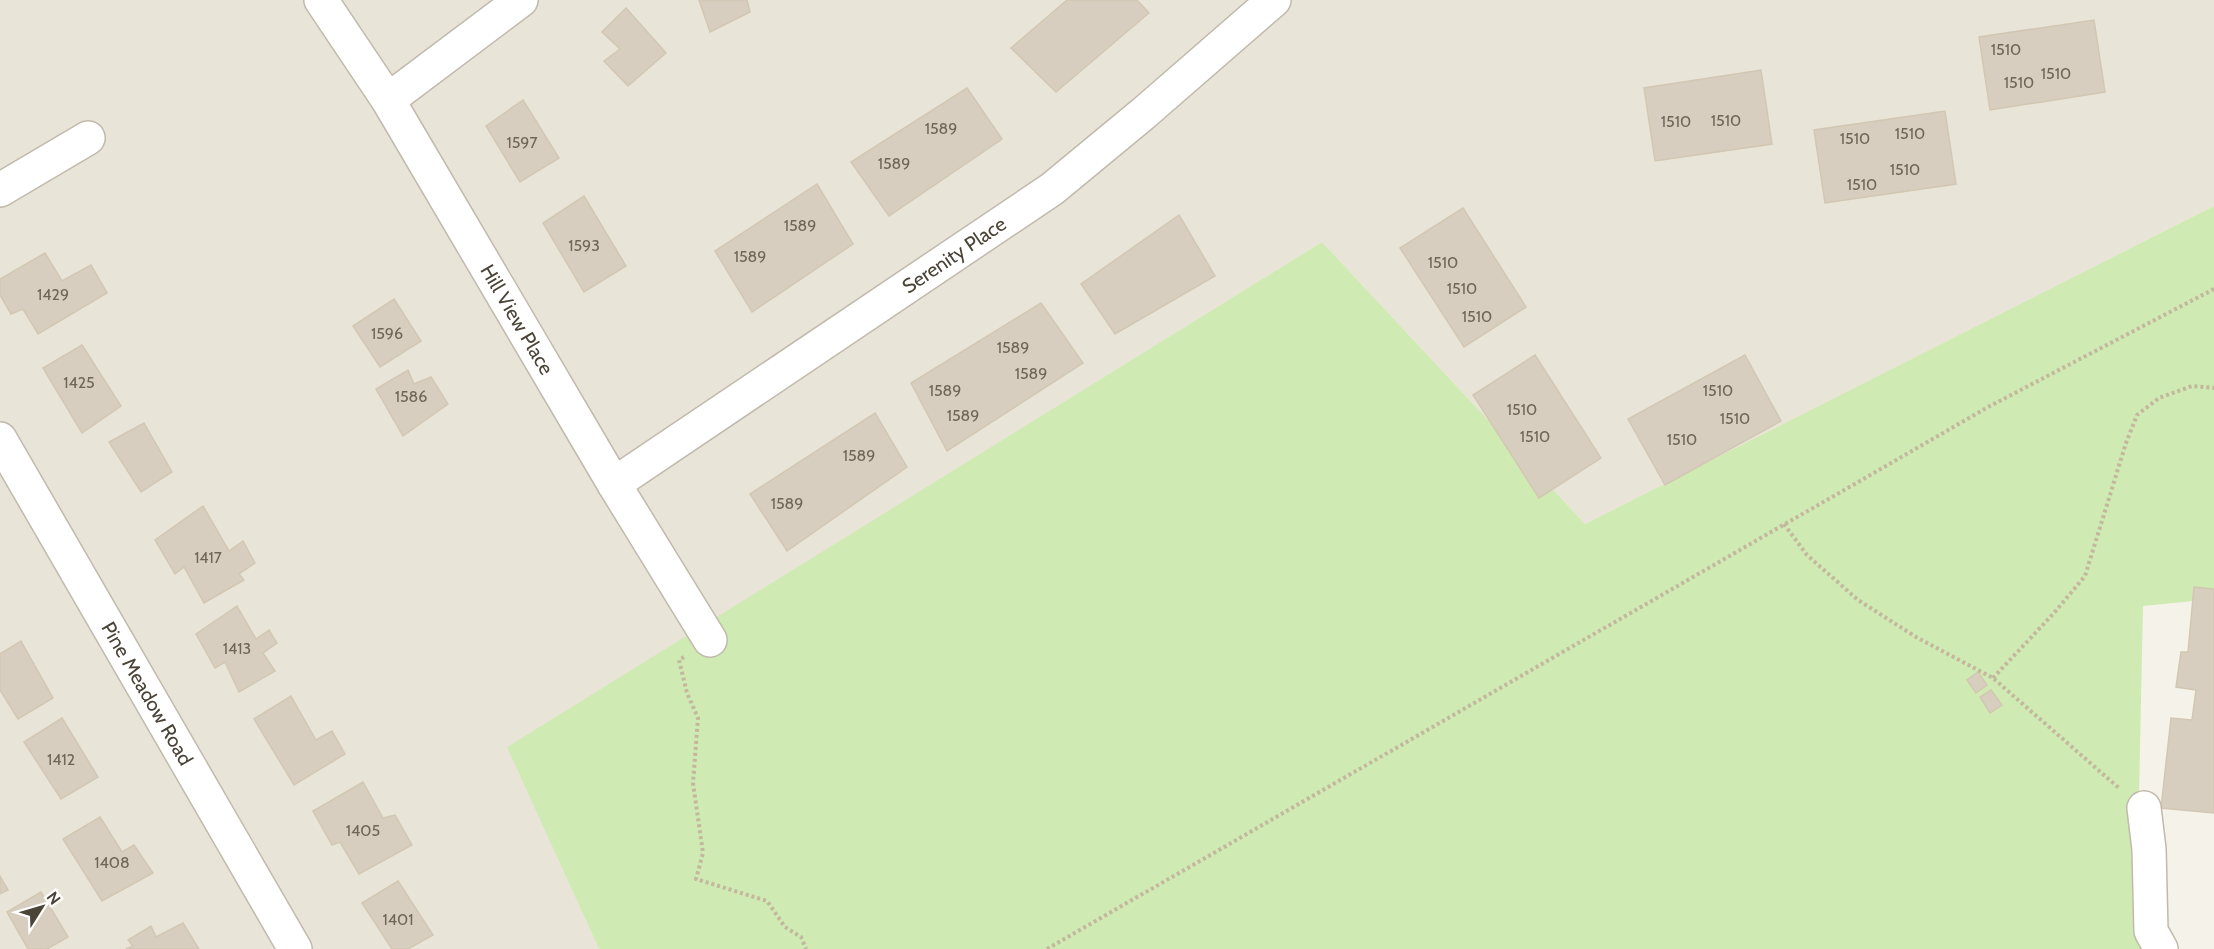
<svg xmlns="http://www.w3.org/2000/svg" width="2214" height="949" font-family="Cabin,sans-serif">
<style>
.residential{fill:#e9e4d8}
.green{fill:#cfeab2}
.building{fill:#d7cebf;stroke:#d2c7b2;stroke-width:1.5}
.lines{fill:none;stroke-linecap:round;stroke-linejoin:round}
.minor-casing{stroke:#c1baac;stroke-width:36}
.path{stroke:#c3b79d;stroke-width:4;stroke-dasharray:3 3;stroke-linecap:butt}
.minor{stroke:#fff;stroke-width:33}
.labels{text-anchor:middle;stroke-width:6;stroke-linejoin:round;paint-order:stroke}
.number-label{font-size:16px;fill:#6d6659}
.street-label{font-size:20px;fill:#4a4337;stroke:#fff}
</style>
<rect width="100%" height="100%" fill="#f5f2ea"/>
<polygon class="residential" points="0,0 2214,0 2214,206 1585,524 1322,242 508,747 599,949 0,949"/>
<polygon class="green" points="2214,206 2214,599 2143,606 2138,840 2143,949 599,949 507,747 1322,242 1585,524"/>
<g class="building">
<polygon points="699,0 747,0 750,12 710,32"/>
<polygon points="1067,0 1137,0 1149,13 1056,92 1011,48"/>
<polygon points="626,8 666,53 628,86 604,61 620,49 602,32"/>
<polygon points="2094,20 2105,92 1990,110 1979,37"/>
<polygon points="1761,70 1772,144 1655,161 1644,88"/>
<polygon points="967,88 1002,139 889,216 851,162"/>
<polygon points="523,100 559,158 520,182 486,126"/>
<polygon points="1945,111 1956,184 1825,203 1814,130"/>
<polygon points="817,184 853,244 752,312 715,251"/>
<polygon points="584,196 626,266 584,292 543,223"/>
<polygon points="1463,208 1526,307 1464,347 1400,248"/>
<polygon points="1179,215 1215,276 1115,334 1081,284"/>
<polygon points="45,253 62,281 91,265 107,293 38,334 23,309 11,314 0,295 0,279"/>
<polygon points="394,299 421,341 380,367 353,326"/>
<polygon points="1041,303 1083,363 947,451 911,383"/>
<polygon points="82,345 121,406 82,433 43,368"/>
<polygon points="1535,355 1601,458 1539,498 1473,395"/>
<polygon points="1745,355 1781,421 1665,485 1628,419"/>
<polygon points="408,370 414,384 431,377 448,404 403,436 376,389"/>
<polygon points="875,413 907,467 787,551 750,494"/>
<polygon points="144,423 172,472 141,492 109,442"/>
<polygon points="203,506 229,551 243,541 255,563 239,574 244,580 204,603 184,567 175,574 155,540"/>
<polygon points="2194,587 2214,589 2214,813 2161,808 2171,718 2192,720 2196,690 2176,687 2181,652 2188,652"/>
<polygon points="237,606 256,639 269,630 277,643 263,653 275,671 239,692 225,662 215,668 196,634"/>
<polygon points="21,641 53,698 18,719 0,690 0,654"/>
<polygon points="1978,672 1987,685 1976,693 1967,680"/>
<polygon points="1991,690 2002,705 1990,713 1980,697"/>
<polygon points="291,696 316,740 332,731 345,754 294,785 254,719"/>
<polygon points="62,718 98,777 61,799 24,742"/>
<polygon points="363,782 383,818 395,815 412,845 359,874 340,842 332,845 313,811"/>
<polygon points="100,817 122,852 134,845 153,873 102,901 63,839"/>
<polygon points="0,876 8,890 0,894"/>
<polygon points="398,881 433,935 408,949 392,949 362,903"/>
<polygon points="41,892 68,937 47,949 28,949 7,912"/>
<polygon points="183,923 199,949 126,949 133,946 128,940 151,926 156,937"/>
</g>
<g class="lines">
<defs>
<g id="minor">
<path id="s1" d="M321,0L388,100L614,484L710,640"/>
<polyline points="388,100 521,0"/>
<polyline points="0,190 88,138"/>
<path id="s2" d="M0,439L295,949"/>
<path id="s3" d="M614,484L1052,189L1144,113L1274,0"/>
<polyline points="2144,808 2149,849 2151,931 2161,949"/>
</g>
</defs>
<use href="#minor" class="minor-casing"/>
<g class="path">
<polyline points="1784,524 1807,555 1858,600 1916,637 1993,678 2120,789"/>
<polyline points="684,657 679,660 687,693 698,718 693,783 703,853 696,879 767,901 785,927 801,937 806,949"/>
<polyline points="1993,678 2054,613 2085,576 2126,443 2137,415 2159,398 2192,386 2214,388"/>
<polyline points="1047,949 1990,406 2214,289"/>
</g>
<use href="#minor" class="minor"/>
</g>
<g class="labels">
<g class="number-label">
<text x="2006" y="55">1510</text>
<text x="2056" y="79">1510</text>
<text x="2019" y="88">1510</text>
<text x="1726" y="126">1510</text>
<text x="1676" y="127">1510</text>
<text x="941" y="134">1589</text>
<text x="1910" y="139">1510</text>
<text x="1855" y="144">1510</text>
<text x="522" y="148">1597</text>
<text x="894" y="169">1589</text>
<text x="1905" y="175">1510</text>
<text x="1862" y="190">1510</text>
<text x="800" y="231">1589</text>
<text x="584" y="251">1593</text>
<text x="750" y="262">1589</text>
<text x="1443" y="268">1510</text>
<text x="1462" y="294">1510</text>
<text x="53" y="300">1429</text>
<text x="1477" y="322">1510</text>
<text x="387" y="339">1596</text>
<text x="1013" y="353">1589</text>
<text x="1031" y="379">1589</text>
<text x="79" y="388">1425</text>
<text x="945" y="396">1589</text>
<text x="1718" y="396">1510</text>
<text x="411" y="402">1586</text>
<text x="1522" y="415">1510</text>
<text x="963" y="421">1589</text>
<text x="1735" y="424">1510</text>
<text x="1535" y="442">1510</text>
<text x="1682" y="445">1510</text>
<text x="859" y="461">1589</text>
<text x="787" y="509">1589</text>
<text x="208" y="563">1417</text>
<text x="237" y="654">1413</text>
<text x="61" y="765">1412</text>
<text x="363" y="836">1405</text>
<text x="112" y="868">1408</text>
<text x="398" y="925">1401</text>
</g>
<g class="street-label">
<text dy="7" stroke="none"><textPath href="#s3" startOffset="410">Serenity Place</textPath></text>
<text dy="7" stroke="none"><textPath href="#s1" startOffset="375">Hill View Place</textPath></text>
<text dy="7" stroke="none"><textPath href="#s2" startOffset="294">Pine Meadow Road</textPath></text>
</g>
</g>
<g transform="translate(42 907) rotate(53)" stroke="#ffffff" stroke-width="4.5" paint-order="stroke">
<path d="M0-4.5L10 22L0 15L-10 22Z" fill="#4a4337"/>
<text y="-9" font-size="16" font-weight="bold" text-anchor="middle" fill="#4a4337">N</text>
</g>
</svg>
